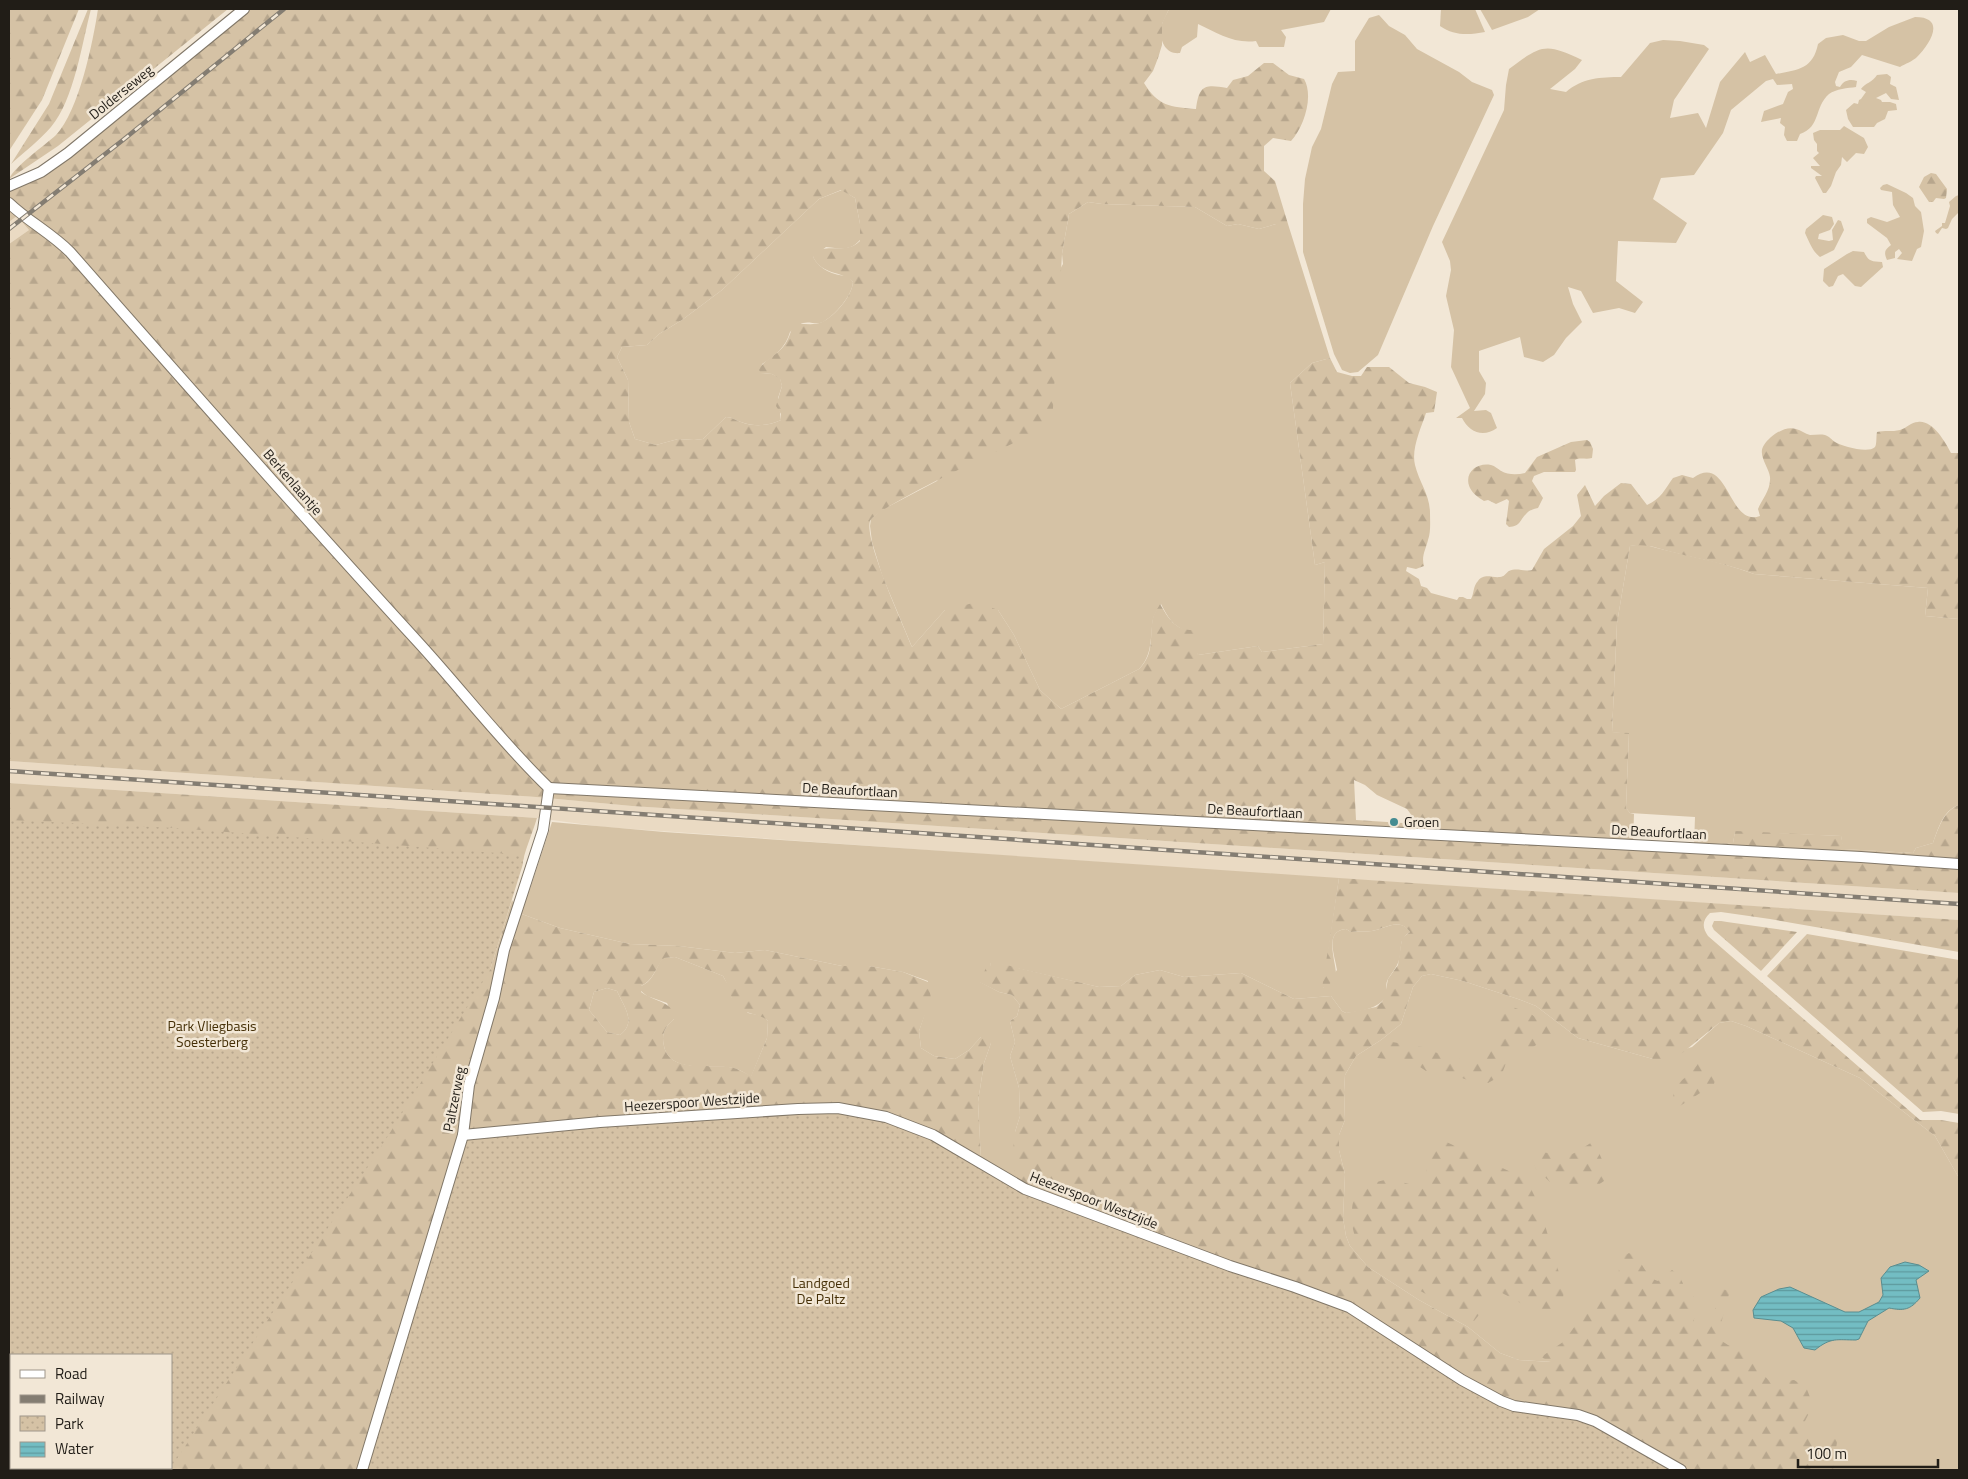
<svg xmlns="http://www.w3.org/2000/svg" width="1968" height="1479" font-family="'Titillium Web',sans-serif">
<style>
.built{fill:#eadac3}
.grass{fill:#d5c2a5}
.forest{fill:url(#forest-firs);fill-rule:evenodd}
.park{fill:url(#park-dots)}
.water{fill:url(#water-rules);stroke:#5a8d8f}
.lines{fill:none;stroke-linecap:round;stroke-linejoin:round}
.minor-casing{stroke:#817768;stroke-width:12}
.minor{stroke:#fff;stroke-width:10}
.rail-casing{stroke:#847d72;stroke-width:4.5}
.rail{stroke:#f2e7d6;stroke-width:2.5;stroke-dasharray:8;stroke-linecap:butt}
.poi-dot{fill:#458c92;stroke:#f2e7d6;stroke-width:2}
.labels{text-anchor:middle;stroke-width:5;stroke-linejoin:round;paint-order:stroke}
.street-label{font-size:14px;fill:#211d17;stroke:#f2e7d6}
.poi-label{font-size:14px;fill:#211d17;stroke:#f2e7d6;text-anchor:start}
.park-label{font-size:14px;fill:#452f06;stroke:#f2e7d6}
</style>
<defs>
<pattern id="forest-firs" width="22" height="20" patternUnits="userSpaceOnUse" patternTransform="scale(1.25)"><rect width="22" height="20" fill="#d5c2a5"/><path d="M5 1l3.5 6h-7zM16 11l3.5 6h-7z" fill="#b7a68d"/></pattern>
<pattern id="park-dots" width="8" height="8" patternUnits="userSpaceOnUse" patternTransform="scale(1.25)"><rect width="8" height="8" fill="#d5c2a5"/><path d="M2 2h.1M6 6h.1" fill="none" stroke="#b7a68d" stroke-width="1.8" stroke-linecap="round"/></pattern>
<pattern id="water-rules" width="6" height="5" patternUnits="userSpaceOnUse" patternTransform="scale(1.25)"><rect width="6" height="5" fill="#73bdc3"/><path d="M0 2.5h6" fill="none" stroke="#5e999d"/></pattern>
</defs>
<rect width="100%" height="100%" fill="#f2e7d6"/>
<g class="built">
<polygon points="17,216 29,230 9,244 9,222"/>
<polygon points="9,761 536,797 632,806 1959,893 1959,920 1210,870 604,827 537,818 9,783"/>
</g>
<g class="grass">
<path d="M1169,9H1331L1324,22L1281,30L1286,37L1284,47H1259L1256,41C1234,44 1217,33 1198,24L1197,37L1182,47L1180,53C1164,55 1158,37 1162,24C1163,19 1167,14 1169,9Z"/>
<path d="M1441,9H1475L1485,32C1469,35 1454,36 1440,26Z"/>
<polygon points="1480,9 1540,9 1528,17 1492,30"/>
<polygon points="1379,15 1389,26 1405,35 1417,49 1459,72 1472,82 1492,90 1494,95 1433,226 1378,355 1358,372 1350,373 1342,370 1334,354 1303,252 1303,204 1305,179 1312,147 1321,129 1332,84 1338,72 1355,71 1355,41 1369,18"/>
<path d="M1915,17C1947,17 1930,44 1917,57C1913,61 1905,64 1900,67L1862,55L1851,67L1839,72L1835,82L1836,86L1840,87C1844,80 1850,79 1857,81L1856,87C1848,88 1836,89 1829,94C1814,107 1821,127 1800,134L1797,141H1787L1784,135L1785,127L1780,123L1781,118L1761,122L1764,111L1783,104L1788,92L1793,89L1792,84L1777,85L1773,79L1766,81L1731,110L1723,133L1694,175L1661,178L1653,199L1687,223L1676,243L1618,241L1616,281L1643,302L1635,313L1619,308L1593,313L1581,291L1568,287L1573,304L1582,322L1566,338L1554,355L1543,362L1524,357L1520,337L1479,351V371L1486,383L1485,394L1474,411L1486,410L1491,413L1497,428C1483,438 1469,432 1462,418H1456L1470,408L1451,367L1454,330L1446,296L1451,270L1450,261L1442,242L1504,110L1506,85L1509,69C1541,45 1545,42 1582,60L1575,69L1550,89L1566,92C1582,78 1601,77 1621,77L1650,43L1663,40L1680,41L1704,45L1709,49L1674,100L1670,118L1698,113L1706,128L1720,82L1745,52L1750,62L1765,55L1776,74C1798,70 1813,69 1818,44L1826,38L1843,35L1859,41H1866L1889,27Z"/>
<path d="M1887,74L1891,77L1890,84L1896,87L1899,100L1891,99L1886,93L1876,98L1881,100L1882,102H1890L1896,104L1897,110L1888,111L1885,119L1877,123L1874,127H1853L1848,119L1846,110L1854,103L1858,104L1859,100L1861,99L1866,92L1861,89C1865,83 1873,82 1877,75Z"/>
<polygon points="1844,126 1864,138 1868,147 1864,154 1856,153 1847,162 1842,157 1841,165 1836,172 1831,186 1826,193 1823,193 1815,178 1816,176 1822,176 1811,168 1811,166 1820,166 1813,158 1819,153 1817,151 1817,144 1814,140 1813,133 1820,130 1840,130"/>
<path d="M1887,184L1906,193L1913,198L1915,206L1921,212L1924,231L1921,247L1917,249L1912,261L1897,259L1902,253L1899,249L1895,252V258L1887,260C1884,253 1884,250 1891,245L1887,238L1867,223V219L1871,217L1887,222L1900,217L1893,205L1892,192L1881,190L1880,188L1883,185Z"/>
<path d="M842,190L855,198L860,224V240C849,252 841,248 826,247L813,257C820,270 833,275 847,276L853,282C852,296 835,315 823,322C816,325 810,321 803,323C799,324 794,329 790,332C786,347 775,356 762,364L761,373L772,374L780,378L782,386L778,398L781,420C768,426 755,427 741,422C735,420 732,417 726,417L703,439L694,440L678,439L656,445L635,439L629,422L628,380L617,357L622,347L647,345L659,334L682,320L722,290L819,199Z"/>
<polygon points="1959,195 1959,212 1952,219 1948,228 1946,229 1942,228 1938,234 1936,233 1935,231 1942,226 1942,223 1945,223 1950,206 1949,202 1956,196"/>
<path d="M1088,202L1102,204L1195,207L1227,226L1238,224L1259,229L1276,224H1288L1330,358L1312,363L1290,383L1315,565L1325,562L1323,644L1262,652L1258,646L1198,655L1187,631C1172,626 1168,617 1161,604C1158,609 1154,614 1153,619C1150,637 1153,655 1139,669L1061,709L1040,690L1014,635L998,610H945L912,647L882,575L872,542L870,526L871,519L880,511L937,481L1063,264L1062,254L1069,214Z"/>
<path d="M1823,215L1832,217L1834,224L1830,230L1819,234L1818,239L1829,241L1833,240L1832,230L1838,220L1841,221L1844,230L1834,250L1820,257C1812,251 1809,241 1805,233L1806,229Z"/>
<path d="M1853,251L1864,252C1869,262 1871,261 1882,262L1883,267L1861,287L1855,286L1843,274L1838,276L1833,286L1829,287L1823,281L1824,269L1847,254Z"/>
<path d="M1642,544C1679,555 1718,560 1754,574L1928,588L1925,616L1959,619V805C1943,810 1938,829 1933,843L1916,848L1913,853L1843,849L1841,836L1735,832L1733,843L1694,845L1695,817L1630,813L1626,808L1629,734L1612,732L1617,623L1630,546Z"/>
<path d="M552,822L664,832L1339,878L1323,988L1337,970C1335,956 1324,931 1346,929L1351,932C1358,931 1365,932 1372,931C1385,929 1400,917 1410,932C1399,939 1402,944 1400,955C1399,965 1393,971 1388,979C1385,984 1387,989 1386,995C1382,1008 1358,1012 1346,1013L1342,1011L1331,996L1294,999L1241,973L1184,977L1160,970L1135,975L1121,986L1099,987L990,962L991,965L980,982L999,992L1012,995L1020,1005L1017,1016L1010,1021L1015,1042L1010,1056L1019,1088L1020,1116L1015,1132L1020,1183L981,1159L978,1102L984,1063L991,1043L981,1037L969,1050L955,1059L934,1056L921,1048L919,1031L924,1016L928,981L903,972L869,966H842L765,950L735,953L679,946L630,944L560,928L519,913L530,889Z"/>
<path d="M675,957L723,976L729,987L732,998L748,1013L763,1016L768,1021L767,1038L751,1077C747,1074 742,1071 737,1069C716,1062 670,1076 664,1046C661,1034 665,1027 674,1019L667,1003L647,996L641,991V986C654,981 655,968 663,958Z"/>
<polygon points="1431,974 1463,981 1518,999 1536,1006 1578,1038 1653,1059 1692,1047 1719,1023 1731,1021 1746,1026 1860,1078 1935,1136 1959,1178 1959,1470 1674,1470 1553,1362 1519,1360 1500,1353 1468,1327 1419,1300 1368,1267 1350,1246 1346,1236 1343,1218 1345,1174 1339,1150 1339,1135 1345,1120 1344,1092 1345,1075 1356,1056 1381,1040 1401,1024 1413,987 1422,976"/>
<path d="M607,988L617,991C624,1007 637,1022 620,1035L607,1032L589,1010L594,992Z"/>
</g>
<g class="forest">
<polygon points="9,9 79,9 42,100 9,151"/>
<path d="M88,9H91C82,43 74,100 51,127C40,140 24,152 11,164L49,104Z"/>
<path d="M98,9H228L58,146L9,179C15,166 44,146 56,135C79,111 93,42 98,9Z"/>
<path d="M249,9H1169L1162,24V45L1158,58L1153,71L1144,83C1158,106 1170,107 1196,109C1199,85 1205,84 1227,88L1233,80L1248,76L1264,63H1273L1289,75L1304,79C1314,96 1304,127 1291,141L1273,138L1264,146V171L1275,181L1288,224H1276L1259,229L1238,224L1227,226L1195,207L1102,204L1088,202L1069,214L1062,254L1052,425C1029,436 875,507 870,521C864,540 903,624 912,647L945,610L977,602L998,610L1014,635L1040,690L1061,709L1139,669C1155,653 1149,637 1153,618C1154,613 1158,608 1160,604C1169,619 1175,631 1195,630L1198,655L1258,646L1262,652L1323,644L1325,562L1315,565L1290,383L1312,363L1330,358L1337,372L1352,376H1361L1367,367H1389L1409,383L1425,387L1437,392L1434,412L1426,413C1421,428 1411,449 1415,465C1419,482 1430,495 1430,513C1430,521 1431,532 1428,540C1426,549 1421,556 1424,566L1416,569L1407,567L1406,571L1419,579L1421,586L1427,588L1431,593L1457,600L1459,597H1463L1467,599H1471C1474,594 1473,586 1478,581C1484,573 1492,578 1500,577C1504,577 1506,573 1509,571C1517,567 1525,572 1532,570L1544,549L1573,526L1581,516L1577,495L1585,485L1595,506L1604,496L1621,483L1631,484L1647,505C1661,499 1665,489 1673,478L1682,475L1693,478C1729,452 1728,528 1760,516L1758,509C1762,499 1771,490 1770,477C1769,467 1757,455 1764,445C1770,436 1785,425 1796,429C1801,430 1805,434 1810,435C1815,435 1820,434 1825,435C1830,437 1831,439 1835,442C1842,446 1868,454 1875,447C1877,444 1876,436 1877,432C1884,430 1892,432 1900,430C1907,428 1911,422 1918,422C1933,420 1945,442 1951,453H1959V619L1925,616L1928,588L1754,574C1728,564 1702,560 1676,553C1659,549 1648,543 1630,546L1617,623L1612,732L1629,733L1626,808L1630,813L1634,814L1633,842L1694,845L1733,843L1735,831L1841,836L1844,849L1913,853L1916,848L1933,843C1938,829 1944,810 1959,805V893L632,806L536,797L9,761V244L29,230L17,216L9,222V190L42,174ZM841,190L855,198L860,224V241C846,254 833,244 816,251L813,257C823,276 841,270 853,282C852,296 835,316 822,322C814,326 803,323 794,324C790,332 789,340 783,347C776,356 763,360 759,370L761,373L772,374L780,379L782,386L776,406L781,414V420C768,426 754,427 741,422C735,420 732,417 726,417L703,439L694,440L678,439L656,445L635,439L629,422L628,380L617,357L622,347L647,345L659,334L682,320L722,290L819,199ZM1354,780L1365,785L1377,795L1407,809L1418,824L1356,820Z"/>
<polygon points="1931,173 1936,174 1947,189 1946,198 1944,199 1936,198 1933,202 1929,202 1919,187 1924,177"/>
<path d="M1587,440L1590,442L1593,449L1592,458C1586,460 1580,457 1575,460L1576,470L1575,472H1544L1534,476L1532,481L1543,498L1538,508C1534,509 1529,510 1526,514C1519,521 1521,526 1509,527L1506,524L1509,501L1507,499L1496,504L1488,500L1484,501C1478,497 1473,494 1470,488C1463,473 1477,462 1491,465C1495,466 1498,469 1501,471C1508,475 1517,475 1525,473L1537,457L1571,442Z"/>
<path d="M9,783L537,818C532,835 524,851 522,867L9,975Z"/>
<path d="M1339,878L1959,920V952L1770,919L1721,912L1710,913C1702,921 1702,927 1708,936L1920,1120H1941L1959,1123V1178L1935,1136L1860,1078L1746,1026L1731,1021L1719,1023L1681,1054L1668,1060L1653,1059L1578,1038L1536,1006L1518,999L1463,981L1431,974L1422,976L1413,987L1401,1024L1381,1040L1356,1056L1345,1075L1344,1092L1345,1120L1339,1135V1150L1345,1174L1343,1218L1346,1236L1350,1246L1368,1267L1419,1300L1468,1327L1500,1353L1519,1360L1551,1362L1541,1357L1563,1342L1590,1306L1618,1279L1620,1258L1629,1253C1643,1258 1644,1277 1658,1281L1672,1270L1679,1275L1685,1288L1698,1301L1693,1324L1708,1329L1722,1289L1730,1291L1717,1338L1728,1345L1753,1348L1758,1352L1754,1364L1771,1383L1794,1380L1806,1387L1813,1405L1804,1423L1817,1434L1833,1435L1837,1442L1833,1470H169L167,1468H171V1355H11V1468L9,1470V994L490,970L512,900L519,913L560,928L630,944L679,946L735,953L765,950L842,966H869L903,972L928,982L931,998L919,1031L921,1048L934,1056L955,1059L969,1050L981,1037L989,1032L991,1043L984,1063L978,1102L981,1159L1019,1181L1015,1174L1012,1158L1015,1132L1020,1116L1019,1088L1010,1056L1015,1042L1010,1021L1017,1016L1020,1005L1012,995L999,992L979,982L986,968L991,965L989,961L1099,987L1121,986L1135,975L1160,970L1184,977L1241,973L1294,999L1331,996L1342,1011L1346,1013L1376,1007L1382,1002L1385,995L1388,979L1398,965L1402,938L1410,932C1399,917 1385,929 1372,931C1365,932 1358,931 1351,932L1346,929C1322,931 1337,962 1336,977L1327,987L1322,988ZM675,957L723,976C728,984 731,1000 736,1006C745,1015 760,1013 768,1021L767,1038L751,1076C747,1074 742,1071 737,1069C717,1061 670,1076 664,1046C661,1034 665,1027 674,1019V1011C664,1000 652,1000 641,992V986C654,980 655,968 664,958ZM607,988L617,991C624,1007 637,1022 620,1035L607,1032L589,1010L594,992Z"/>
<polygon points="1714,921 1720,921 1797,932 1761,971 1714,930 1712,926"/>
<polygon points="1807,934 1959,960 1959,1114 1941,1111 1923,1112 1767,976"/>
<polygon points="1505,1004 1531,1014 1554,1031 1547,1038 1533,1047 1514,1052 1508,1058 1503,1071 1497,1078 1488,1083 1475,1083 1444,1071 1426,1071 1414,1063 1370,1057 1392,1042 1423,1047 1447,1057 1467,1060 1479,1056 1496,1038 1499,1030 1501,1014"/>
<path d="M1708,1060L1717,1073L1714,1084L1680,1106L1674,1112C1668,1080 1687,1082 1699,1062Z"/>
<path d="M1440,1139L1526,1179L1536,1199L1533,1204L1536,1214L1542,1215L1564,1290L1563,1299L1557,1308C1537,1317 1519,1301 1502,1293L1492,1299L1474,1321C1443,1301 1374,1272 1357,1241C1353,1233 1351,1221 1352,1212C1352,1201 1355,1191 1365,1186C1368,1184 1387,1179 1390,1179C1405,1181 1407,1187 1423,1183L1427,1174L1425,1154Z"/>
<path d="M1594,1141L1606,1169L1604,1181L1595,1187L1575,1186L1550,1182L1536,1169L1530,1155C1542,1148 1549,1155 1561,1156C1573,1157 1585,1146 1594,1141Z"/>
</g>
<g class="park">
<polygon points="9,820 175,828 524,855 522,867 490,970 388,1136 171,1468 171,1355 11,1355 11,1468 171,1468 169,1470 9,1470"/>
<polygon points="827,1111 867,1116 925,1135 990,1173 1350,1311 1437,1370 1499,1404 1513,1410 1539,1415 1581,1419 1674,1470 360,1470 465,1140 634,1125"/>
</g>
<path class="water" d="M1905,1262L1919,1265L1929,1271L1916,1280L1920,1298C1910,1310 1904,1311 1889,1308L1868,1321L1859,1339L1856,1340C1837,1340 1831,1337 1815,1350L1804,1348L1793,1328L1781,1321L1754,1318L1753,1310L1761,1297L1779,1289L1790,1287L1845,1312H1859L1879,1302L1883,1295L1881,1278L1890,1267Z"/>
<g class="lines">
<defs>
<g id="minor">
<polyline points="9,186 41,172 68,153 244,9"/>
<path d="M9,203C29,222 51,233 70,252C185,383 300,513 418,642C462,690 502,743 549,788"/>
<polyline points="549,788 1861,857 1959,864"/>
<polyline points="463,1135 600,1122 798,1109 838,1108 886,1117 933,1135 1025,1189 1230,1266 1295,1287 1349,1307 1462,1380 1501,1401 1514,1406 1578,1415 1595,1421 1681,1470"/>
<polyline points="362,1470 463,1135 469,1085 494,998 504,950 543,830 549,788"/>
</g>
</defs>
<use href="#minor" class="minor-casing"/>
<use href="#minor" class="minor"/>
<defs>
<g id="rail">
<polyline points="9,229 123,140 284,9"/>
<polyline points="9,771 1959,904"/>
</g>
</defs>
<use href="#rail" class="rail-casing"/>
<use href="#rail" class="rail"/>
</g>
<circle class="poi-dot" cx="1394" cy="822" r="5"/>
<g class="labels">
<g class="street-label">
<text transform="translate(121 92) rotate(-39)" y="5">Dolderseweg</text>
<text transform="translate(293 482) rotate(49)" y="5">Berkenlaantje</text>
<text transform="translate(850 790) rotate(3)" y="5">De Beaufortlaan</text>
<text transform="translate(1255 811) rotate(3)" y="5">De Beaufortlaan</text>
<text transform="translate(1659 832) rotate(3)" y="5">De Beaufortlaan</text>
<text transform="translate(454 1099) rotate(-79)" y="5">Paltzerweg</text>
<text transform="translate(692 1102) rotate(-4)" y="5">Heezerspoor Westzijde</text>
<text transform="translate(1094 1200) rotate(21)" y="5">Heezerspoor Westzijde</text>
</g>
<g class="poi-label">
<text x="1404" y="827">Groen</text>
</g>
<g class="park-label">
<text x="212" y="1031">Park Vliegbasis<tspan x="212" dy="16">Soesterberg</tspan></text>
<text x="821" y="1288">Landgoed<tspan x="821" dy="16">De Paltz</tspan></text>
</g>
</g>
<rect width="1968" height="1479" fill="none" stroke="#211d17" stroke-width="20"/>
<rect x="10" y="1354" width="162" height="115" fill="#f2e7d6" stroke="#9e968a"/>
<rect x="20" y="1370" width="25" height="8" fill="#ffffff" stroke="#9e968a"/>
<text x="55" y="1379" font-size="15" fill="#211d17">Road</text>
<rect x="20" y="1395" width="25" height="8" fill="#847d72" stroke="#9e968a"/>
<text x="55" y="1404" font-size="15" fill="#211d17">Railway</text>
<rect x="20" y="1416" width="25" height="15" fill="url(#park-dots)" stroke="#9e968a"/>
<text x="55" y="1429" font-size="15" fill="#211d17">Park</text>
<rect x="20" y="1442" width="25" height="15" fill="url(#water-rules)" stroke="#9e968a"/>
<text x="55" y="1454" font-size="15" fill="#211d17">Water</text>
<path d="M1798 1459v8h140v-8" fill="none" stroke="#211d17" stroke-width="2.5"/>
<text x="1806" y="1459" font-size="15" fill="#211d17" stroke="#f2e7d6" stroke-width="4" paint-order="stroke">100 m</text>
</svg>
